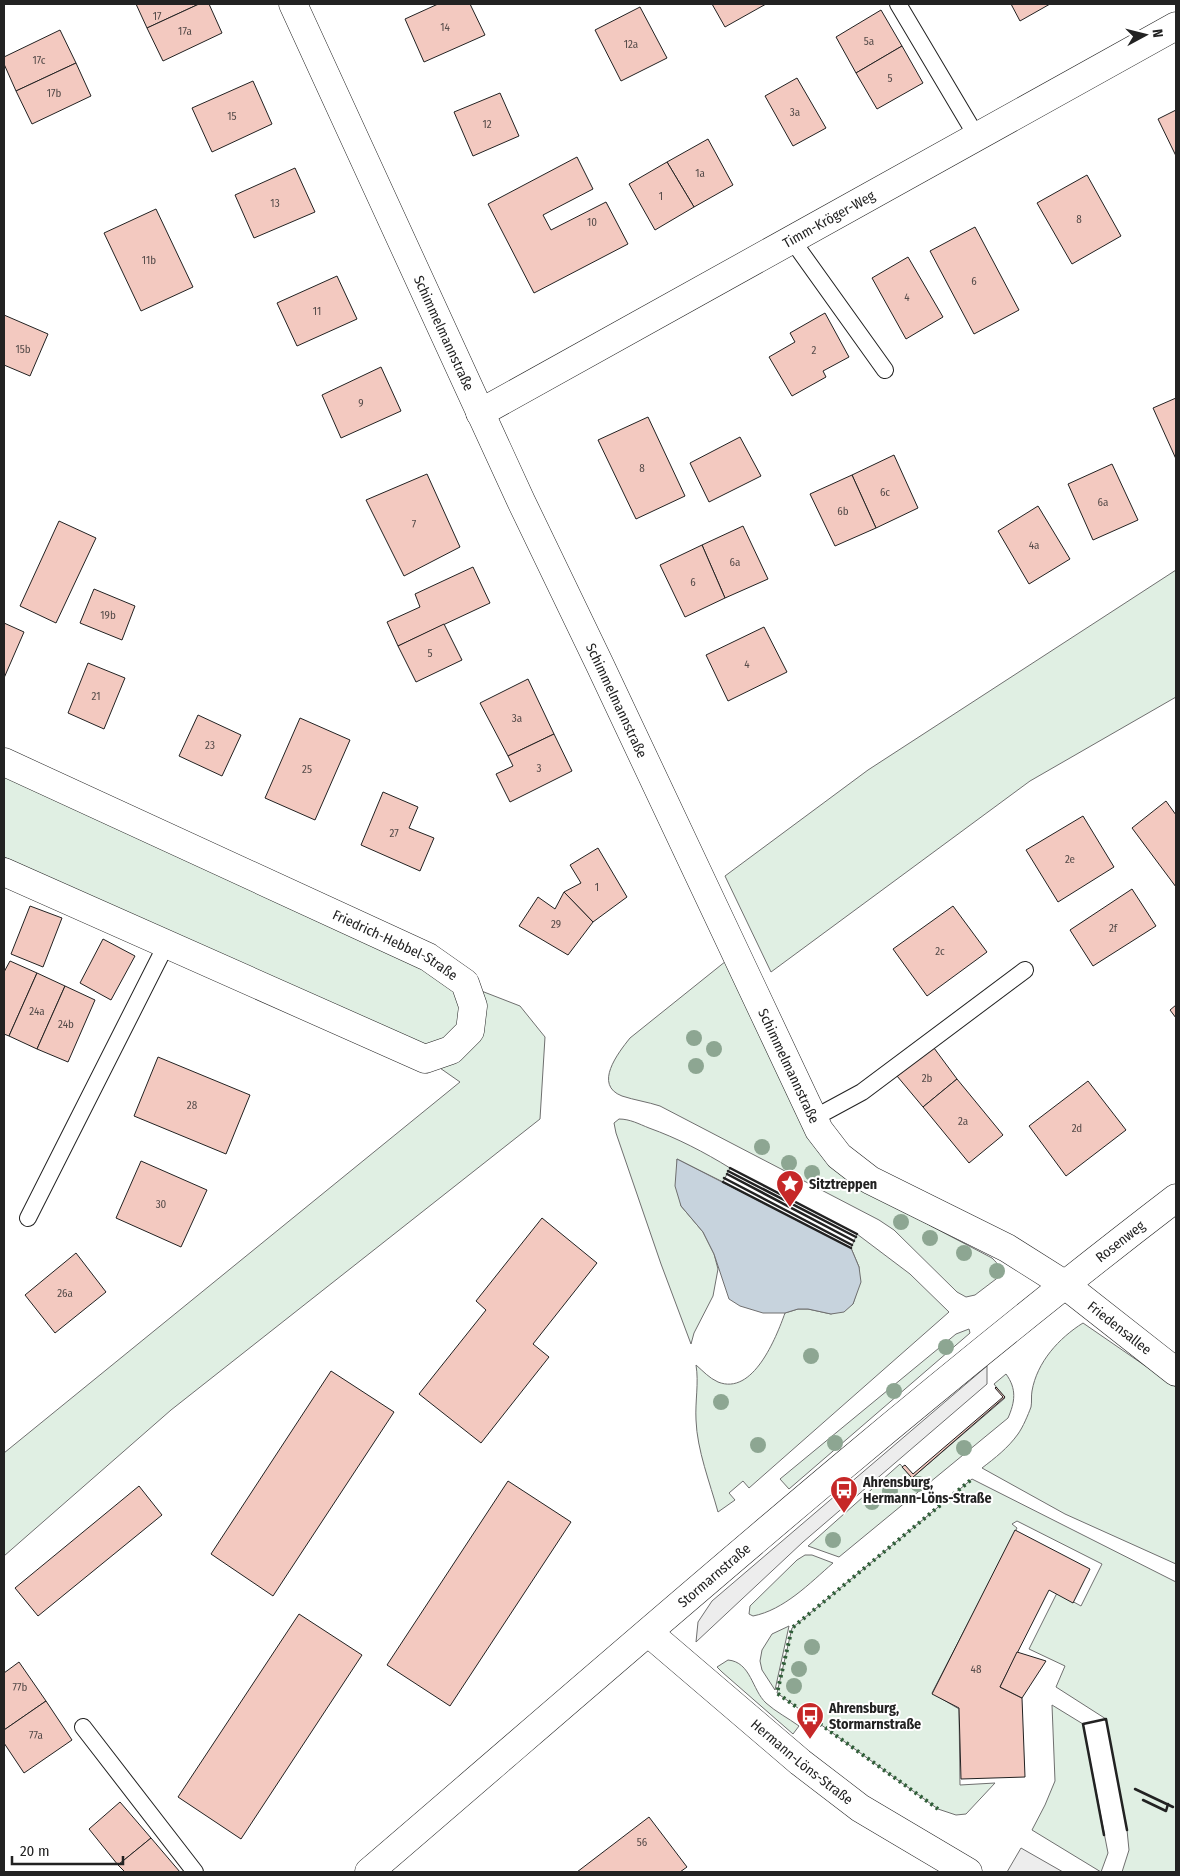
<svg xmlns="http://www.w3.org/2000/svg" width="1180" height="1876" font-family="'Fira Sans Condensed',sans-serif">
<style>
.green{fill:#e0efe3;stroke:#6f6f6f}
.parking{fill:#ededed;stroke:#6f6f6f}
.water{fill:#c7d3dd;stroke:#6f6f6f}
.building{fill:#f3c9c0;stroke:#222}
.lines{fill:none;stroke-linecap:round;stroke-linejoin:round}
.lane-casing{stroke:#222;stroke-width:18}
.street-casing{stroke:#222;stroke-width:29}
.secondary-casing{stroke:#222;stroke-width:29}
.lane{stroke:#fff;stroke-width:16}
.street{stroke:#fff;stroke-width:28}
.secondary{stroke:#fff;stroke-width:28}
.hedge{stroke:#2f5e38;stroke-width:4;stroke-dasharray:2.5 4;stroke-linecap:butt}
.wall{stroke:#222;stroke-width:2.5}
.tree{fill:#8da692}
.labels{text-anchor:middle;stroke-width:4;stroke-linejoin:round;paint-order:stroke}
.number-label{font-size:11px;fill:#564c4a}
.street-label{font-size:14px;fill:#222;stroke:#fff}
.poi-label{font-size:14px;font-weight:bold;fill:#222;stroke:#fff;text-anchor:start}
</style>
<rect width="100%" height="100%" fill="#fff"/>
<g class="green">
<polygon points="1176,570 1176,697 1030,781 771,972 725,876 868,770"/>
<polygon points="4,776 430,971 520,1006 545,1037 540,1119 171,1410 4,1556 4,1453 460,1082 384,1029 4,857"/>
<path d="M726,961L758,1017L880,1196L931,1226L992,1258C998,1264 1002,1268 1000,1276L975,1295L966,1297L957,1292L894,1230L879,1220L660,1106C648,1102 634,1100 622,1096C593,1085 618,1053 630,1038Z"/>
<path d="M619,1119C630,1119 639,1124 649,1128C677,1138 704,1152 730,1168L723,1182L677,1159L681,1206L703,1232L714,1254L718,1269L713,1296L694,1333L691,1344L661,1264L616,1133L614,1123Z"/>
<path d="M857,1234L910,1274L949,1312L749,1488L743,1481L729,1493L735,1500L718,1512C710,1483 697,1450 696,1420C695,1401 699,1383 696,1365C703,1371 709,1378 718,1382C753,1396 776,1338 785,1313L798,1309H808L831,1314L853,1304L856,1294L859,1267L851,1248Z"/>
<path d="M1083,1323L1176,1387V1564L1065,1514L982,1468C995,1458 1008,1448 1018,1434C1023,1427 1028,1415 1031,1407C1032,1402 1031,1396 1032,1391C1037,1362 1059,1338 1083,1323Z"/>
<polygon points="969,1329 970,1333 789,1489 780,1479 956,1334"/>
<path d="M1006,1374C1017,1389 1015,1402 1008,1418L839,1557L808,1546L900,1464L912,1478L1005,1398L994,1384Z"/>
<polygon points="972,1479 1176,1582 1176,1872 1122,1872 1129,1850 1127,1830 1106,1719 1056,1687 1065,1666 1029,1649 1057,1593 1081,1606 1102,1564 1017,1521 1012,1524 1017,1528 932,1693 959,1709 960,1785 995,1783 966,1814 956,1815 938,1809 777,1693 792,1628"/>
<path d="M805,1555H812L833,1563C810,1583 784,1610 753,1616L749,1614L750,1606L797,1560Z"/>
<polygon points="789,1626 775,1690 762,1670 760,1661 762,1650 772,1634"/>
<path d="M728,1660C751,1662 752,1690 766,1703C776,1712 788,1718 799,1726L793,1734L722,1672L717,1667Z"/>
<polygon points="1052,1705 1083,1724 1108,1853 1101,1872 1032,1830 1045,1805 1055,1781"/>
</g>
<g class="parking">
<polygon points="987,1366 987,1384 803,1542 696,1642 698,1622 712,1601"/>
<polygon points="1021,1848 1063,1872 1007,1872"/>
</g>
<polygon class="water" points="677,1159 851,1248 859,1267 861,1282 853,1304 844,1312 831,1314 808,1309 798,1309 785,1313 763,1313 740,1306 729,1299 714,1254 703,1232 681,1206 675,1186"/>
<g class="building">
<polygon points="136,4 199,4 147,28"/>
<polygon points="199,4 209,4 222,33 163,61 147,28"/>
<polygon points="438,4 470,4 485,35 424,62 405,19"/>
<polygon points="712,4 766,4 725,27"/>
<polygon points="1011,4 1050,4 1020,21"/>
<polygon points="640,7 667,58 621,81 595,30"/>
<polygon points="881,10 902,46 856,73 836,37"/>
<polygon points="60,30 76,63 16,91 4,64 4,57"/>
<polygon points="902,46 923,83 877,109 856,73"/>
<polygon points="76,63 91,96 32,124 16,91"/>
<polygon points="797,78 826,128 793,146 765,96"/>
<polygon points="253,81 272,124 212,152 192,108"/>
<polygon points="500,93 519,136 473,156 454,112"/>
<polygon points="1176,110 1176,156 1158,119"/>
<polygon points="708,139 733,185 694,207 667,162"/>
<polygon points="577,157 593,189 543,215 551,230 606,202 628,244 534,293 488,204"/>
<polygon points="667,162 694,207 655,230 629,184"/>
<polygon points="295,168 315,212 254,238 235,195"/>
<polygon points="1087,175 1121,236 1072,264 1037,203"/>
<polygon points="156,209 193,287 141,311 104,233"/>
<polygon points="975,227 1019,310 974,334 930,251"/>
<polygon points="908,257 943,317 906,339 872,278"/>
<polygon points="337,276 357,319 297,346 277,303"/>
<polygon points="825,313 849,357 823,371 826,377 792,396 769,357 795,342 790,333"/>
<polygon points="4,315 48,334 30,376 4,365"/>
<polygon points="381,367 401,411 341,438 322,395"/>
<polygon points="1176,398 1176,459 1153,408"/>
<polygon points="648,417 685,496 636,519 598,440"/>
<polygon points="740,437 761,476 709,502 690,463"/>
<polygon points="894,455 918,508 876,528 852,475"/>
<polygon points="1112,464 1138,520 1093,540 1068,484"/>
<polygon points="427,474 460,547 404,576 366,500"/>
<polygon points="852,475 876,528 835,546 810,494"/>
<polygon points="1038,506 1070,559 1029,584 998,531"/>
<polygon points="59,521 96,538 56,623 20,606"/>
<polygon points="743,526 768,579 725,598 702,545"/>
<polygon points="702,545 725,598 685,617 660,565"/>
<polygon points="473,567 490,603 398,646 387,622 420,607 415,594"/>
<polygon points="94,589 135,606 122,640 80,623"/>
<polygon points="4,623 24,632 4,678"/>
<polygon points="444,624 462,660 416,682 398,646"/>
<polygon points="764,627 787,672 728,701 706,655"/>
<polygon points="88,663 125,678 104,729 68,713"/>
<polygon points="528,679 554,734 508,756 480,703"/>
<polygon points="198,715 241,735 222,776 179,756"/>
<polygon points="300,718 350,740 315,820 265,798"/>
<polygon points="554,734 572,771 510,802 496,774 513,766 508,756"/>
<polygon points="383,792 418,807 409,828 434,838 420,871 361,845"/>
<polygon points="1166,801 1176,815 1176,887 1132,828"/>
<polygon points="1083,816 1114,867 1058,902 1026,850"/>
<polygon points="598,848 627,897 593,922 564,892 581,883 570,865"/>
<polygon points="1132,889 1156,926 1093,966 1070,930"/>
<polygon points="564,892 593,922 568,955 519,926 538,897 555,909"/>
<polygon points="30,906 62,918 43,967 11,954"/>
<polygon points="953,906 987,952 927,996 893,949"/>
<polygon points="103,939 135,956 111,1000 80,983"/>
<polygon points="10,961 37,973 9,1036 4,1034 4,972"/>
<polygon points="37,973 65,986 37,1049 9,1036"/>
<polygon points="65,986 95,1000 68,1062 37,1049"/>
<polygon points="1176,1005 1176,1018 1170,1010"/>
<polygon points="934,1048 957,1079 923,1107 897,1076"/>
<polygon points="158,1057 250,1095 226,1154 134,1116"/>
<polygon points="957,1079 1003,1135 969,1163 923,1107"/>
<polygon points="1088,1081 1126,1130 1066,1176 1029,1126"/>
<polygon points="141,1161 207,1190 181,1247 116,1218"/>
<polygon points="542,1218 597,1263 533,1344 549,1357 481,1443 419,1394 486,1310 476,1301"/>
<polygon points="76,1253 106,1292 55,1333 25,1295"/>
<polygon points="331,1371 394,1412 273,1596 211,1554"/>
<polygon points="996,1387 1005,1397 912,1478 902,1467 905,1465 913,1474 1003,1397 995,1388"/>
<polygon points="508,1481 571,1522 450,1706 387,1665"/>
<polygon points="139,1486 162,1515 38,1616 15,1588"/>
<polygon points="1015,1530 1090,1569 1073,1603 1049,1590 1000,1687 1022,1698 1025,1777 961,1779 959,1708 932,1694"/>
<polygon points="299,1614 362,1655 241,1839 178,1797"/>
<polygon points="1017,1652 1046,1661 1022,1698 1000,1687"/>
<polygon points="19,1662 46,1701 4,1730 4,1673"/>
<polygon points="46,1701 72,1740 24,1773 4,1743 4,1730"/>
<polygon points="120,1802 151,1838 118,1865 89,1829"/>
<polygon points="649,1817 687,1867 680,1872 577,1872"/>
<polygon points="151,1838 180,1872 125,1872 118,1865"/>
</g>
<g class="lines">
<defs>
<g id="lane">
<polyline points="898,4 977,137"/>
<polyline points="792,240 885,370"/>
<polyline points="814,1118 862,1092 1025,970"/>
<polyline points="28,1218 166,945"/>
<polyline points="83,1727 195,1872"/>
</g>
<g id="street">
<path id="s1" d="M293,4L521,501L600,665L819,1130L839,1156L870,1180L1007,1248L1064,1284L1176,1372"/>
<path id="s2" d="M480,413L1176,26"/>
<path id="s3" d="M4,762L428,957L465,983L473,1006L470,1031L451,1050L425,1059L4,872"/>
<path id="s4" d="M649,1633L800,1762L860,1808L968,1872"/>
</g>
<g id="secondary">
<path id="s5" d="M369,1872C635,1644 898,1411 1176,1198"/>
</g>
</defs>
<use href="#lane" class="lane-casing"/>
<use href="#street" class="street-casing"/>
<use href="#secondary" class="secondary-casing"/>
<use href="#lane" class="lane"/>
<use href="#street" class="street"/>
<use href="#secondary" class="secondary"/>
<polyline class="hedge" points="938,1809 777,1693 792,1628 972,1479"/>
<g class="wall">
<polyline points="730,1168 857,1234"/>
<polyline points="728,1171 856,1237"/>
<polyline points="727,1174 854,1241"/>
<polyline points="724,1178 852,1245"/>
<polyline points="723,1182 851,1248"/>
<polyline points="1135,1789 1173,1807"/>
<polyline points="1143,1800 1166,1811 1168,1804"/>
<polyline points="1104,1835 1083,1724 1106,1719 1127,1830"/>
</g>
</g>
<g class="tree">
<circle cx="694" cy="1038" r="8"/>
<circle cx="714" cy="1049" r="8"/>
<circle cx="696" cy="1066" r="8"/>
<circle cx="762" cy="1147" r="8"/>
<circle cx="789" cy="1163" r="8"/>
<circle cx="812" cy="1173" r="8"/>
<circle cx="901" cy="1222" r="8"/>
<circle cx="930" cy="1238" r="8"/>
<circle cx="964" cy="1253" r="8"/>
<circle cx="997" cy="1271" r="8"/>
<circle cx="946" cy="1347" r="8"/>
<circle cx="811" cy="1356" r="8"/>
<circle cx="894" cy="1391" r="8"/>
<circle cx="721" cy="1402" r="8"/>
<circle cx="835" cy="1443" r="8"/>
<circle cx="758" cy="1445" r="8"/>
<circle cx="964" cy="1448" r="8"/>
<circle cx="918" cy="1484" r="8"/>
<circle cx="890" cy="1491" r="8"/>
<circle cx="872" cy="1502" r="8"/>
<circle cx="833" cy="1540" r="8"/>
<circle cx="812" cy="1647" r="8"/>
<circle cx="799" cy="1669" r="8"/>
<circle cx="794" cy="1686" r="8"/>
</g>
<defs>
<symbol id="sight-pin" viewBox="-11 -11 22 30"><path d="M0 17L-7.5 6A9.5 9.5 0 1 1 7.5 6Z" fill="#c62828" stroke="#fff"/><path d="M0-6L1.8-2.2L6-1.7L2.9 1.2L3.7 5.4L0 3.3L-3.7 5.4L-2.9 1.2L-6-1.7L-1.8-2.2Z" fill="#fff"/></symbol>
<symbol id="bus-pin" viewBox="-11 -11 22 30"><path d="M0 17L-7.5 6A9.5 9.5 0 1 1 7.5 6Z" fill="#c62828" stroke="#fff"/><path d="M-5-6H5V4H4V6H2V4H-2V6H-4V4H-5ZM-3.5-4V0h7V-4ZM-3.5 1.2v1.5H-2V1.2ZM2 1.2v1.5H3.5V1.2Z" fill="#fff"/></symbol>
</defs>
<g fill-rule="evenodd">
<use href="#sight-pin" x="774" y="1168" width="32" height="43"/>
<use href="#bus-pin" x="828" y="1474" width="32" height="43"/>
<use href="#bus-pin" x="794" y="1700" width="32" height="43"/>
</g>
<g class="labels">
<g class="number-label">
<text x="157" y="20">17</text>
<text x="445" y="31">14</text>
<text x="185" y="35">17a</text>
<text x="869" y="45">5a</text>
<text x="631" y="48">12a</text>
<text x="39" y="64">17c</text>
<text x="890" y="82">5</text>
<text x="54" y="97">17b</text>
<text x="795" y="116">3a</text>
<text x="232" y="120">15</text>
<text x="487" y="128">12</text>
<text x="700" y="177">1a</text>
<text x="661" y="200">1</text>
<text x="275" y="207">13</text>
<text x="1079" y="223">8</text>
<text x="592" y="226">10</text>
<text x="149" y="264">11b</text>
<text x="974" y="285">6</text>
<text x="907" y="301">4</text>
<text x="317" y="315">11</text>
<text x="23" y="353">15b</text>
<text x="814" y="354">2</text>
<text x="361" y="407">9</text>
<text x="642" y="472">8</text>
<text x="885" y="496">6c</text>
<text x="1103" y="506">6a</text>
<text x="843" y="515">6b</text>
<text x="414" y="528">7</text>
<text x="1034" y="549">4a</text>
<text x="735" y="566">6a</text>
<text x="693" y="586">6</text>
<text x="108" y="619">19b</text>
<text x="430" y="657">5</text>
<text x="747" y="668">4</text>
<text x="96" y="700">21</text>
<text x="517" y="722">3a</text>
<text x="210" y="749">23</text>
<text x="539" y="772">3</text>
<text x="307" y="773">25</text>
<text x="394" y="837">27</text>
<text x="1070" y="863">2e</text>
<text x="597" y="891">1</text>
<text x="556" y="928">29</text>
<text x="1113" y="932">2f</text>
<text x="940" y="955">2c</text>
<text x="37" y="1015">24a</text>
<text x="66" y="1028">24b</text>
<text x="927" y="1082">2b</text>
<text x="192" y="1109">28</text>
<text x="963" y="1125">2a</text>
<text x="1077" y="1132">2d</text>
<text x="161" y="1208">30</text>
<text x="65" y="1297">26a</text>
<text x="976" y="1673">48</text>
<text x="20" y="1691">77b</text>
<text x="36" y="1739">77a</text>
<text x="642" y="1846">56</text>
</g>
<g class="street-label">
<text dy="5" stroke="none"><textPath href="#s2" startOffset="399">Timm-Kröger-Weg</textPath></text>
<text dy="5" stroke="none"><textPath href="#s1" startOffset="362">Schimmelmannstraße</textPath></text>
<text dy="5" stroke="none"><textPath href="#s1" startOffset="768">Schimmelmannstraße</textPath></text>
<text dy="5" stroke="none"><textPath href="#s3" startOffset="432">Friedrich-Hebbel-Straße</textPath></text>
<text dy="5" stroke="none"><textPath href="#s1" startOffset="1172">Schimmelmannstraße</textPath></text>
<text dy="5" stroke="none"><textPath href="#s5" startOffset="981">Rosenweg</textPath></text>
<text dy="5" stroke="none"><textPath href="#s1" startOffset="1606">Friedensallee</textPath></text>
<text dy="5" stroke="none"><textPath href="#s5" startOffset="455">Stormarnstraße</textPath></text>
<text dy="5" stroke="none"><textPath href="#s4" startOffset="200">Hermann-Löns-Straße</textPath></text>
</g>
<g class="poi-label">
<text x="809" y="1189">Sitztreppen</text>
<text x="863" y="1487">Ahrensburg,<tspan x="863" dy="16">Hermann-Löns-Straße</tspan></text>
<text x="829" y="1713">Ahrensburg,<tspan x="829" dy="16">Stormarnstraße</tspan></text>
</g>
</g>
<rect width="1180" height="1876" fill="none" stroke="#222222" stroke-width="10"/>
<g transform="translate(1145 35) rotate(83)" stroke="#ffffff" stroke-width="4" paint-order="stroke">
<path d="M0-4L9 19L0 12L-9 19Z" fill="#222222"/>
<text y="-8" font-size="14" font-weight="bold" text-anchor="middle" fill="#222222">N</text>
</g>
<path d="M12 1856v8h111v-8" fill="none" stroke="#222222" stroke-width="2.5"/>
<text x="20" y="1856" font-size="15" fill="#222222" stroke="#ffffff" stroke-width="4" paint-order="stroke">20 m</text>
</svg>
